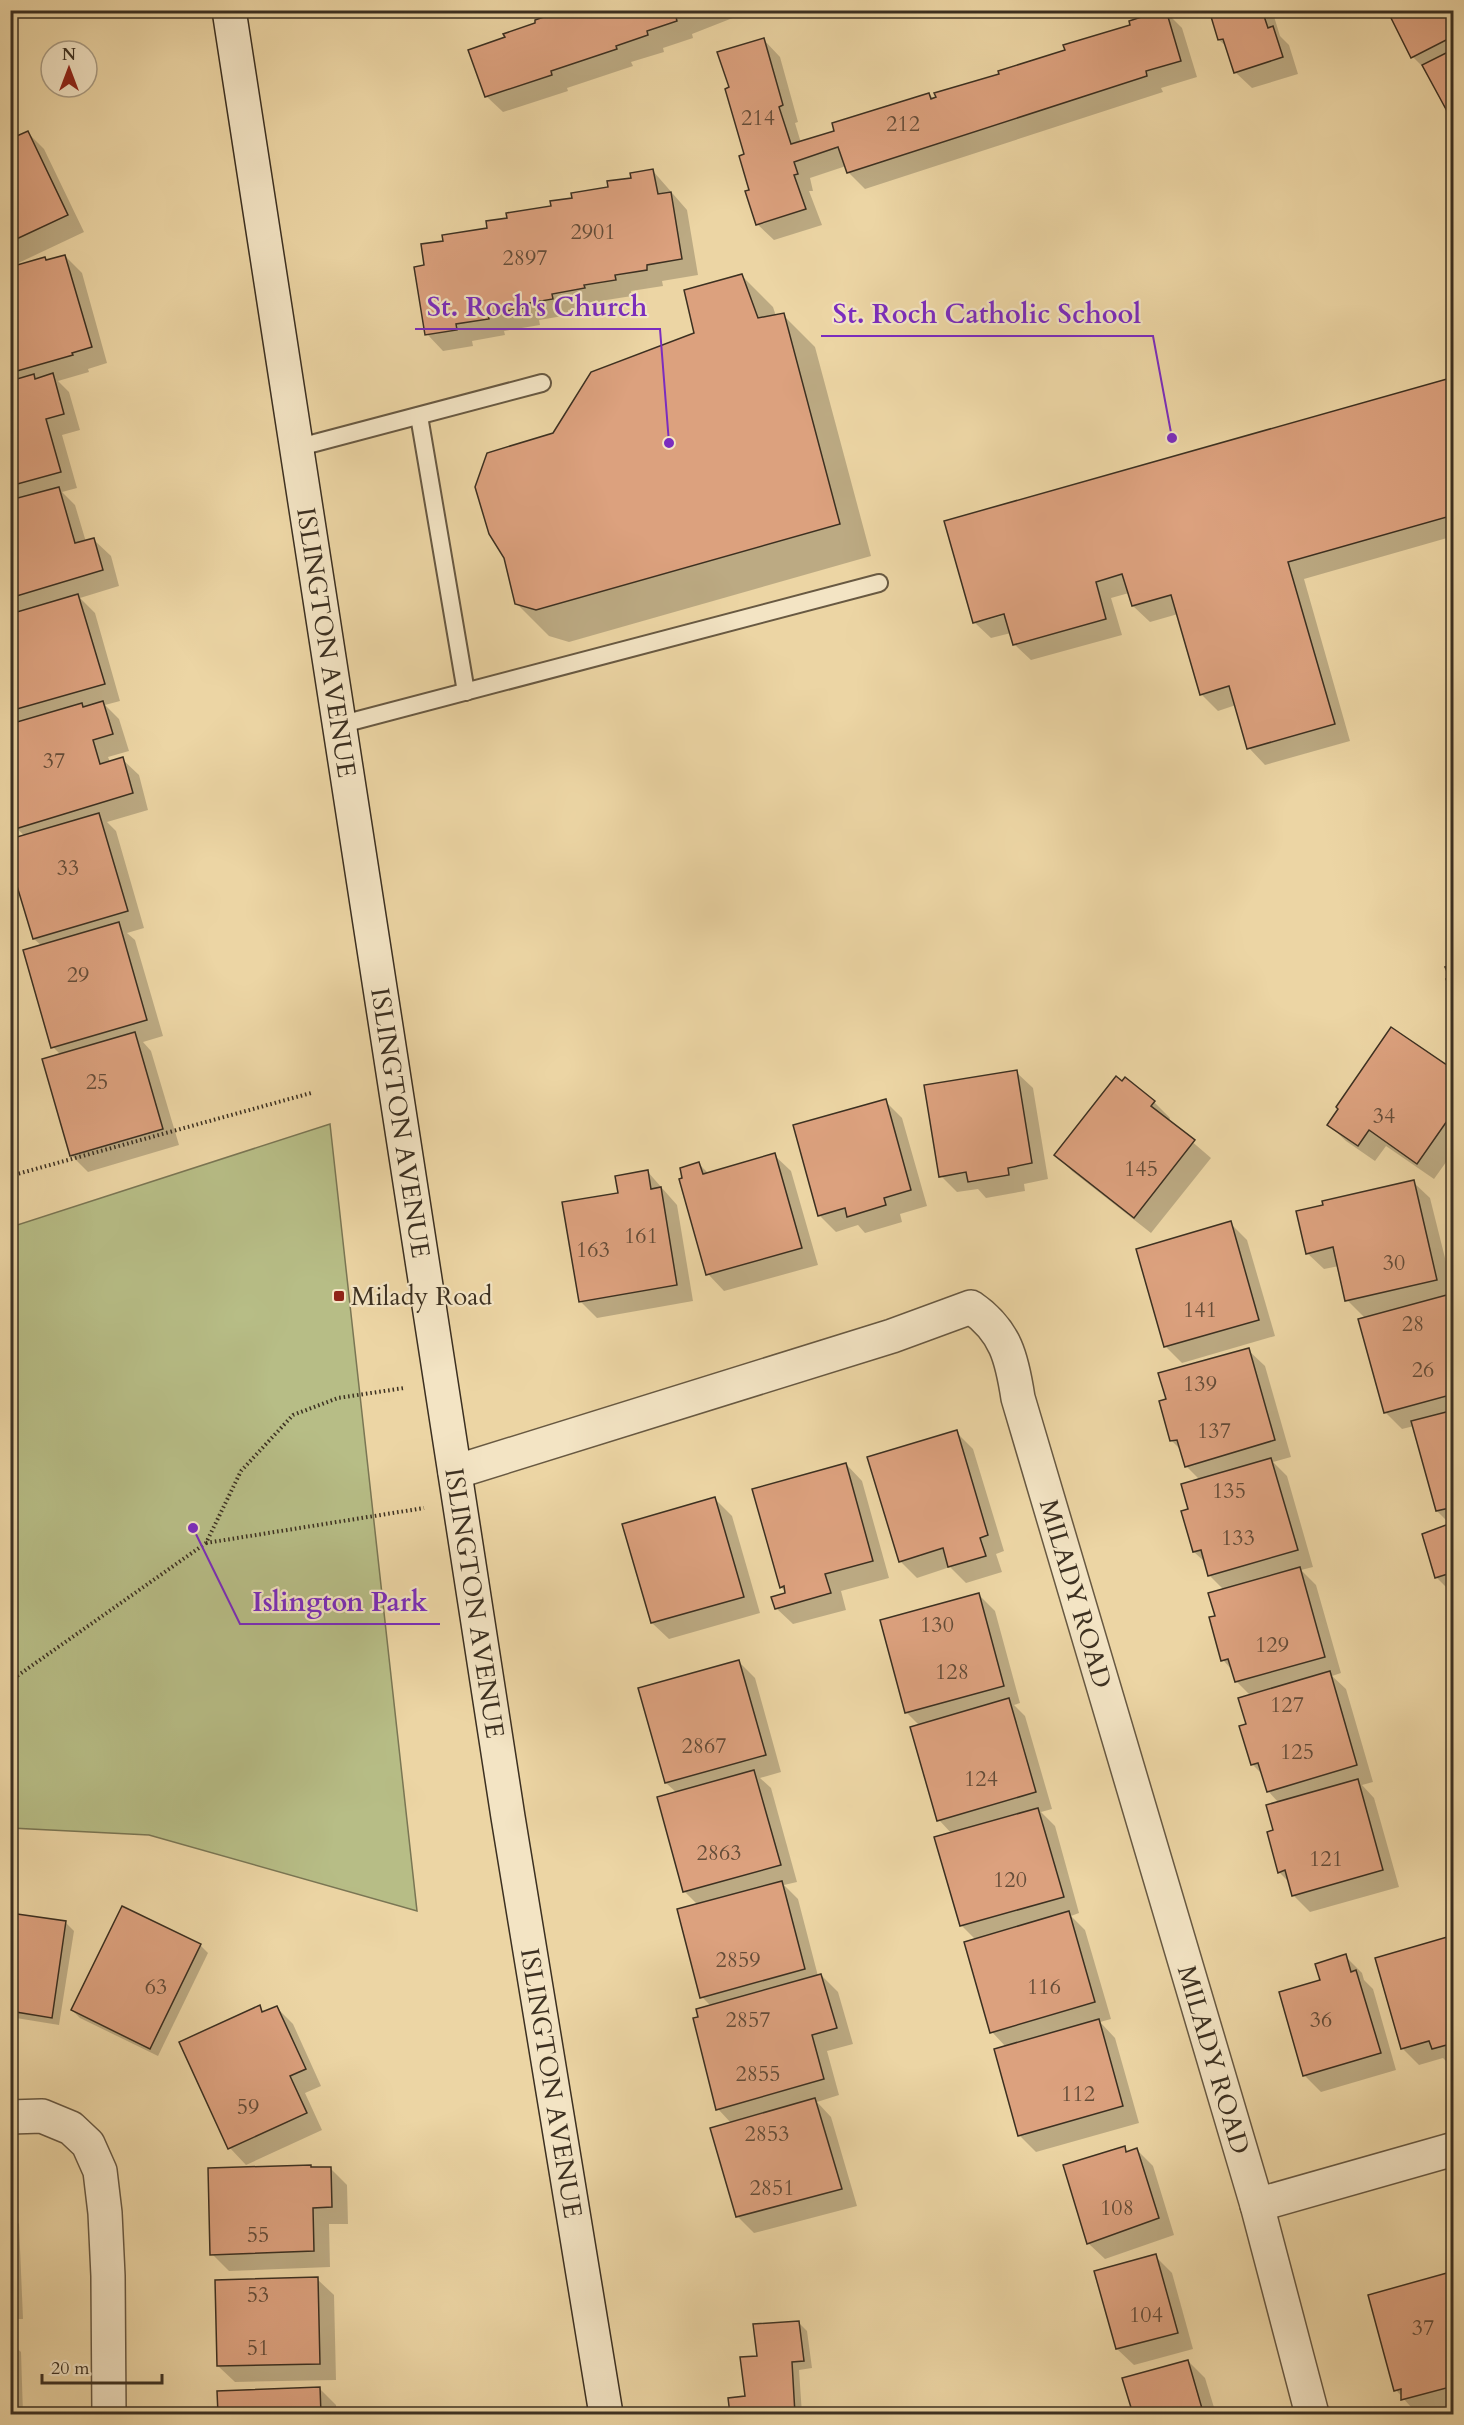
<svg xmlns="http://www.w3.org/2000/svg" width="1464" height="2425" font-family="Cardo,serif">
<style>
.green{fill:#b7bd86;stroke:#7a7654;stroke-width:1.5}
.shadow{fill:#0003;fill-rule:evenodd}
.building{fill:#dca17e;stroke:#3c3021;stroke-width:1.5}
.lines{fill:none;stroke-linecap:round;stroke-linejoin:round}
.service-casing{stroke:#685942;stroke-width:20}
.minor-casing{stroke:#685942;stroke-width:36}
.secondary-casing{stroke:#3c3021;stroke-width:36}
.path{stroke:#3c3021;stroke-width:4;stroke-dasharray:1.5 3;stroke-linecap:butt}
.service{stroke:#f3e4c4;stroke-width:16}
.minor{stroke:#f3e4c4;stroke-width:33}
.secondary{stroke:#f3e4c4;stroke-width:33}
.poi-dot{fill:#8f2418;stroke:#f3e4c4;stroke-width:2}
.labels{text-anchor:middle;stroke-width:4.5;stroke-linejoin:round;paint-order:stroke}
.number-label{font-size:22px;fill:#644c38}
.street-label{font-size:26px;fill:#3c3021;stroke:#f3e4c4}
.poi-label{font-size:26px;fill:#3c3021;stroke:#f3e4c4;text-anchor:start}
.leader{fill:none;stroke:#7b2cbf;stroke-width:2}
.callout-dot{fill:#7b2cbf;stroke:#f3e4c4;stroke-width:2}
.callout-label{font-size:27px;text-anchor:middle;font-weight:bold;fill:#7b2cbf;stroke:#f3e4c4;stroke-width:4.5;stroke-linejoin:round;paint-order:stroke}
</style>
<rect width="100%" height="100%" fill="#ecd5a4"/>
<filter id="stains"><feTurbulence type="fractalNoise" baseFrequency=".00333" numOctaves="4"/><feColorMatrix values="0 0 0 0 .2 0 0 0 0 .09 0 0 0 0 .02 0 0 0 .5 -.17"/></filter>
<radialGradient id="worn" r=".72"><stop offset=".6" stop-color="#630" stop-opacity="0"/><stop offset="1" stop-color="#630" stop-opacity=".3"/></radialGradient>
<polygon class="green" points="330,1124 417,1911 149,1835 11,1828 11,1227"/>
<g class="shadow">
<polygon points="569,10 753,10 692,34 693,38 663,48 664,52 631,62 633,66 567,88 568,91 503,112 486,96 507,38"/>
<polygon points="1204,10 1272,10 1280,36 1289,45 1298,74 1252,88 1235,72 1228,48 1219,40 1213,19"/>
<polygon points="1454,10 1454,121 1428,72 1413,57"/>
<polygon points="1165,11 1182,28 1197,77 1161,88 1163,92 865,189 848,172 846,166 810,178 813,191 809,191 822,225 774,240 757,224 745,155 730,88 764,40 780,57 798,122 795,123 801,143 836,132 929,94 934,99 1132,26"/>
<polygon points="28,133 44,149 84,232 12,266 13,268 45,258 47,261 65,256 82,273 107,363 88,369 89,372 58,381 69,392 80,430 62,435 77,488 62,492 75,505 86,542 94,540 111,556 119,586 80,598 95,613 120,701 105,705 119,719 129,751 108,757 110,762 122,759 139,775 148,810 107,822 116,831 144,928 127,933 135,940 163,1036 143,1042 151,1051 179,1145 88,1172 71,1155 61,1055 53,1047 42,946 34,939 25,836 16,828 10,809 10,141"/>
<polygon points="653,171 687,210 698,275 662,281 663,286 631,291 632,296 600,301 600,305 568,310 569,315 539,320 540,325 504,331 505,335 472,341 473,346 443,351 427,334 426,266 445,242 488,229 508,219 610,188"/>
<polygon points="741,275 773,307 776,316 783,315 815,347 871,556 569,642 549,636 517,604 505,558 554,434 695,334"/>
<path d="M1454,379V536L1304,579L1350,741L1265,765L1249,748L1236,705L1218,711L1201,694L1178,614L1150,622L1133,606L1129,593L1111,598L1122,635L1031,660L1014,644L1011,633L991,638L974,622ZM1011,610L1012,613L983,621V618Z"/>
<polygon points="1016,1072 1033,1088 1048,1179 1024,1184 1025,1191 986,1198 978,1189 957,1192 941,1176"/>
<polygon points="1454,1072 1454,1151 1434,1179 1386,1146 1375,1161 1346,1141 1329,1125 1340,1109"/>
<polygon points="885,1101 902,1118 927,1206 900,1214 902,1222 865,1233 858,1225 836,1232 819,1215"/>
<polygon points="1154,1102 1170,1118 1168,1121 1211,1158 1151,1233 1072,1171 1056,1155"/>
<polygon points="774,1155 791,1171 818,1265 724,1291 708,1274 699,1164 709,1174"/>
<polygon points="647,1171 677,1205 693,1301 597,1318 580,1301 620,1194"/>
<polygon points="1413,1182 1430,1198 1454,1294 1453,1594 1436,1577 1451,1525 1437,1511 1414,1426 1402,1429 1385,1412 1365,1318 1347,1300 1339,1266 1324,1269 1307,1253"/>
<polygon points="1230,1223 1247,1240 1275,1336 1182,1363 1166,1347"/>
<polygon points="1248,1350 1265,1366 1291,1457 1273,1462 1287,1476 1313,1567 1301,1570 1316,1585 1341,1673 1332,1676 1346,1689 1373,1782 1362,1785 1374,1798 1399,1887 1310,1912 1293,1895 1289,1882 1279,1872 1275,1831 1279,1803 1268,1791 1263,1775 1252,1764 1248,1725 1251,1696 1236,1681 1233,1671 1223,1660 1217,1617 1224,1590 1210,1576 1206,1563 1194,1552 1190,1510 1200,1480 1186,1466 1181,1450 1171,1440 1167,1400"/>
<polygon points="956,1432 973,1449 1004,1551 996,1554 1002,1572 966,1583 950,1567 917,1578 900,1561"/>
<polygon points="846,1464 862,1481 889,1578 841,1591 846,1610 793,1624 776,1608 787,1594 781,1587"/>
<polygon points="715,1499 732,1516 760,1613 669,1639 652,1623"/>
<polygon points="979,1595 995,1611 1020,1703 1014,1705 1025,1716 1052,1809 1041,1812 1055,1826 1079,1913 1071,1916 1085,1930 1111,2019 1100,2022 1115,2038 1139,2123 1036,2152 1019,2135 1006,2047 992,2032 976,1940 961,1925 952,1834 939,1820 920,1726 906,1712"/>
<polygon points="739,1662 755,1678 781,1772 760,1778 771,1788 797,1882 784,1885 798,1899 818,1976 821,1975 838,1992 853,2044 827,2051 839,2095 817,2102 831,2117 857,2206 754,2233 737,2216 732,2124 718,2109 700,2018 711,2006 702,1997 698,1905 684,1891 677,1793 666,1783"/>
<polygon points="10,1914 66,1923 74,1931 59,2025 10,2017"/>
<polygon points="1454,1937 1454,2063 1450,2065 1443,2058 1419,2065 1402,2048"/>
<polygon points="200,1945 208,1953 158,2056 80,2018 72,2010"/>
<polygon points="1345,1956 1362,1973 1364,1980 1373,1989 1396,2070 1321,2092 1304,2075 1321,1981"/>
<polygon points="259,2007 265,2013 277,2008 293,2024 321,2086 305,2093 322,2130 246,2165 230,2148 181,2043"/>
<polygon points="1124,2148 1129,2153 1137,2150 1153,2166 1174,2235 1105,2259 1088,2243"/>
<polygon points="330,2168 347,2185 348,2224 329,2224 330,2267 229,2271 212,2254 312,2169"/>
<polygon points="10,2215 19,2224 23,2319 10,2319"/>
<polygon points="1155,2256 1172,2273 1193,2349 1134,2365 1117,2349 1096,2272"/>
<polygon points="1454,2273 1454,2407 1417,2414 1396,2390"/>
<polygon points="317,2279 334,2295 336,2380 235,2382 218,2366"/>
<polygon points="799,2323 807,2331 812,2368 799,2370 802,2414 732,2414 730,2400 746,2398 758,2358"/>
<polygon points="10,2342 21,2352 23,2414 10,2414"/>
<polygon points="1188,2361 1205,2378 1216,2414 1134,2414 1124,2379"/>
<polygon points="320,2389 336,2405 337,2414 220,2414 219,2392"/>
</g>
<g class="building">
<polygon points="564,10 695,10 676,17 677,21 647,31 648,35 616,46 617,49 551,71 552,75 485,97 468,50 505,37 503,34 535,23 535,20"/>
<polygon points="1163,10 1166,10 1181,61 1146,71 1147,76 847,173 838,147 794,162 798,174 794,175 806,209 756,225 745,191 749,190 739,156 744,154 725,89 729,87 717,52 764,38 783,105 779,107 791,144 834,131 832,123 929,93 931,99 936,97 934,93 999,74 998,71 1065,50 1063,45 1130,25 1129,21"/>
<polygon points="1209,10 1262,10 1268,28 1273,26 1283,57 1234,73 1223,39 1218,40"/>
<polygon points="1387,10 1454,10 1454,36 1411,58"/>
<polygon points="1454,49 1454,124 1422,65"/>
<polygon points="28,131 68,215 10,242 10,139"/>
<polygon points="653,169 658,194 671,192 682,259 647,265 647,270 615,275 616,280 584,285 585,288 552,294 553,299 523,304 524,308 488,314 489,319 456,324 457,330 425,335 414,267 424,265 421,244 443,241 442,235 487,228 486,221 507,218 506,213 551,206 550,201 572,198 571,193 608,187 607,181 631,178 630,173"/>
<polygon points="65,255 92,347 72,353 73,355 10,373 10,267 45,257 46,260"/>
<polygon points="742,274 758,318 784,313 840,524 536,610 515,604 504,558 489,534 475,487 487,453 553,433 591,372 694,333 684,290"/>
<polygon points="53,373 64,414 46,419 61,472 10,486 10,381 34,374 35,379"/>
<polygon points="1454,377 1454,515 1288,562 1335,724 1247,749 1229,686 1200,695 1171,595 1132,606 1122,574 1096,582 1106,619 1013,645 1004,614 973,623 944,521"/>
<polygon points="59,487 75,543 94,538 103,570 10,598 10,500"/>
<polygon points="78,594 105,684 10,711 10,614"/>
<polygon points="103,701 113,734 93,740 100,764 123,757 133,793 15,829 10,814 10,724 82,703 83,707"/>
<polygon points="99,813 128,911 33,939 10,863 10,839"/>
<polygon points="119,922 147,1020 51,1048 23,950"/>
<polygon points="1454,964 1454,998 1446,979 1450,978 1445,967"/>
<polygon points="1391,1027 1454,1070 1454,1111 1417,1164 1369,1130 1358,1146 1327,1125 1338,1109 1336,1107"/>
<polygon points="135,1032 163,1129 70,1156 42,1059"/>
<polygon points="1017,1070 1032,1163 1008,1168 1009,1175 968,1182 966,1172 939,1177 924,1085"/>
<polygon points="1116,1076 1122,1081 1125,1077 1155,1101 1151,1106 1195,1140 1134,1218 1054,1155"/>
<polygon points="886,1099 911,1190 884,1198 886,1205 847,1217 845,1208 818,1216 793,1125"/>
<polygon points="775,1153 802,1248 706,1275 679,1179 682,1178 680,1168 699,1162 703,1174"/>
<polygon points="648,1170 651,1189 661,1187 677,1285 579,1302 562,1202 618,1193 615,1176"/>
<polygon points="1414,1180 1437,1280 1345,1301 1333,1247 1306,1254 1296,1211 1323,1205 1322,1201"/>
<polygon points="1231,1221 1259,1320 1164,1347 1136,1249"/>
<polygon points="1454,1293 1454,1394 1384,1413 1358,1319"/>
<polygon points="1249,1348 1275,1440 1185,1467 1177,1440 1170,1441 1159,1401 1166,1399 1158,1373"/>
<polygon points="1454,1410 1454,1507 1436,1511 1411,1421"/>
<polygon points="957,1430 988,1535 980,1538 986,1556 948,1567 943,1548 899,1562 867,1457"/>
<polygon points="1271,1458 1298,1550 1208,1576 1201,1550 1193,1552 1181,1511 1188,1509 1181,1484"/>
<polygon points="846,1463 873,1561 825,1574 831,1593 775,1609 771,1597 785,1593 784,1586 780,1588 752,1489"/>
<polygon points="715,1497 744,1597 651,1623 622,1524"/>
<polygon points="1454,1522 1454,1572 1435,1578 1422,1534"/>
<polygon points="1300,1567 1325,1657 1235,1682 1228,1659 1221,1661 1209,1617 1215,1616 1208,1593"/>
<polygon points="979,1593 1004,1686 905,1713 880,1620"/>
<polygon points="739,1660 766,1755 665,1783 638,1688"/>
<polygon points="1330,1671 1357,1765 1267,1792 1258,1763 1251,1765 1239,1726 1246,1724 1238,1698"/>
<polygon points="1009,1698 1036,1792 937,1821 910,1727"/>
<polygon points="754,1770 781,1865 683,1892 657,1797"/>
<polygon points="1358,1779 1383,1870 1292,1896 1285,1870 1278,1873 1267,1832 1273,1830 1266,1805"/>
<polygon points="1038,1808 1064,1897 960,1926 934,1837"/>
<polygon points="782,1881 805,1969 700,1998 677,1909"/>
<polygon points="122,1906 201,1944 150,2049 71,2010"/>
<polygon points="1069,1911 1095,2002 990,2033 964,1942"/>
<polygon points="10,1913 66,1921 52,2018 10,2011"/>
<polygon points="1454,1935 1454,2043 1432,2049 1429,2041 1401,2049 1375,1958"/>
<polygon points="1346,1954 1351,1972 1356,1970 1381,2053 1303,2076 1279,1992 1320,1980 1315,1964"/>
<polygon points="821,1974 837,2028 812,2035 824,2079 716,2110 693,2018 698,2017 696,2009"/>
<polygon points="260,2005 262,2012 277,2006 306,2069 290,2076 307,2113 228,2149 179,2042"/>
<polygon points="1099,2019 1123,2106 1018,2136 994,2049"/>
<polygon points="815,2098 842,2189 736,2217 710,2128"/>
<polygon points="1125,2146 1126,2152 1137,2148 1159,2218 1087,2244 1063,2165"/>
<polygon points="311,2165 311,2167 331,2167 332,2207 313,2208 314,2251 210,2255 208,2168"/>
<polygon points="1156,2254 1178,2333 1116,2349 1094,2271"/>
<polygon points="1454,2271 1454,2386 1401,2400 1401,2389 1394,2391 1368,2295"/>
<polygon points="318,2277 320,2364 217,2366 215,2280"/>
<polygon points="799,2321 804,2361 792,2362 795,2414 730,2414 728,2398 745,2396 740,2357 757,2356 753,2324"/>
<polygon points="1188,2360 1203,2412 1213,2410 1215,2414 1133,2414 1122,2378"/>
<polygon points="320,2387 321,2414 218,2414 217,2391"/>
</g>
<g class="lines">
<defs>
<g id="service">
<polyline points="419,416 466,692"/>
<polyline points="296,448 542,383"/>
<polyline points="339,725 879,583"/>
</g>
<g id="minor">
<path id="s1" d="M455,1472L892,1336L971,1307C1006,1331 1012,1359 1018,1398L1257,2205L1312,2414"/>
<polyline points="10,2117 42,2116 71,2128 88,2144 100,2171 105,2213 108,2276 109,2414"/>
<polyline points="1257,2205 1454,2149"/>
</g>
<g id="secondary">
<path id="s2" d="M229,10L508,1817L606,2414"/>
</g>
</defs>
<use href="#service" class="service-casing"/>
<use href="#minor" class="minor-casing"/>
<use href="#secondary" class="secondary-casing"/>
<g class="path">
<polyline points="10,1176 311,1093"/>
<polyline points="206,1543 424,1508"/>
<polyline points="10,1681 206,1543 241,1471 293,1415 338,1398 404,1388"/>
</g>
<use href="#service" class="service"/>
<use href="#minor" class="minor"/>
<use href="#secondary" class="secondary"/>
</g>
<rect class="poi-dot" x="333" y="1290" width="12" height="12" rx="3"/>
<g class="labels">
<g class="number-label">
<text x="758" y="125">214</text>
<text x="903" y="131">212</text>
<text x="593" y="239">2901</text>
<text x="525" y="265">2897</text>
<text x="54" y="768">37</text>
<text x="68" y="875">33</text>
<text x="78" y="982">29</text>
<text x="97" y="1089">25</text>
<text x="1384" y="1123">34</text>
<text x="1141" y="1176">145</text>
<text x="641" y="1243">161</text>
<text x="593" y="1257">163</text>
<text x="1394" y="1270">30</text>
<text x="1200" y="1317">141</text>
<text x="1413" y="1331">28</text>
<text x="1423" y="1377">26</text>
<text x="1200" y="1391">139</text>
<text x="1214" y="1438">137</text>
<text x="1229" y="1498">135</text>
<text x="1238" y="1545">133</text>
<text x="937" y="1632">130</text>
<text x="1272" y="1652">129</text>
<text x="952" y="1679">128</text>
<text x="1287" y="1712">127</text>
<text x="704" y="1753">2867</text>
<text x="1297" y="1759">125</text>
<text x="981" y="1786">124</text>
<text x="719" y="1860">2863</text>
<text x="1326" y="1866">121</text>
<text x="1010" y="1887">120</text>
<text x="738" y="1967">2859</text>
<text x="156" y="1994">63</text>
<text x="1044" y="1994">116</text>
<text x="748" y="2027">2857</text>
<text x="1321" y="2027">36</text>
<text x="758" y="2081">2855</text>
<text x="1078" y="2101">112</text>
<text x="248" y="2114">59</text>
<text x="767" y="2141">2853</text>
<text x="772" y="2195">2851</text>
<text x="1117" y="2215">108</text>
<text x="258" y="2242">55</text>
<text x="258" y="2302">53</text>
<text x="1146" y="2322">104</text>
<text x="1423" y="2335">37</text>
<text x="258" y="2355">51</text>
</g>
<g class="street-label">
<text dy="9" stroke="none"><textPath href="#s2" startOffset="640">ISLINGTON AVENUE</textPath></text>
<text dy="9" stroke="none"><textPath href="#s2" startOffset="1126">ISLINGTON AVENUE</textPath></text>
<text dy="9" stroke="none"><textPath href="#s1" startOffset="852">MILADY ROAD</textPath></text>
<text dy="9" stroke="none"><textPath href="#s2" startOffset="1612">ISLINGTON AVENUE</textPath></text>
<text dy="9" stroke="none"><textPath href="#s1" startOffset="1338">MILADY ROAD</textPath></text>
<text dy="9" stroke="none"><textPath href="#s2" startOffset="2098">ISLINGTON AVENUE</textPath></text>
</g>
<g class="poi-label">
<text x="351" y="1305">Milady Road</text>
</g>
</g>
<path class="leader" d="M669 443L660 329H415M1172 438L1153 336H821M193 1528L240 1624H440"/>
<g class="callout-dot">
<circle cx="669" cy="443" r="6"/>
<circle cx="1172" cy="438" r="6"/>
<circle cx="193" cy="1528" r="6"/>
</g>
<g class="callout-label">
<text x="537" y="316">St. Roch's Church</text>
<text x="987" y="323">St. Roch Catholic School</text>
<text x="340" y="1611">Islington Park</text>
</g>
<rect width="1464" height="2425" fill="none" stroke="#ecd5a4" stroke-width="36"/>
<rect x="12" y="12" width="1440" height="2401" fill="none" stroke="#3c3021" stroke-width="3"/>
<rect x="18" y="18" width="1428" height="2389" fill="none" stroke="#3c3021" stroke-width="1.5"/>
<g transform="translate(69 69)"><circle r="28" fill="#f3e4c4" stroke="#aa9c83" stroke-width="1.5"/>
<path d="M0-4.5L10 22L0 15L-10 22Z" fill="#8f2418"/>
<text y="-9" font-size="16" font-weight="bold" text-anchor="middle" fill="#3c3021">N</text>
</g>
<path d="M42 2374v9h120v-9" fill="none" stroke="#3c3021" stroke-width="3"/>
<text x="51" y="2374" font-size="18" fill="#3c3021" stroke="#f3e4c4" stroke-width="4.5" paint-order="stroke">20 m</text>
<rect width="100%" height="100%" filter="url(#stains)"/>
<rect width="100%" height="100%" fill="url(#worn)"/>
</svg>
